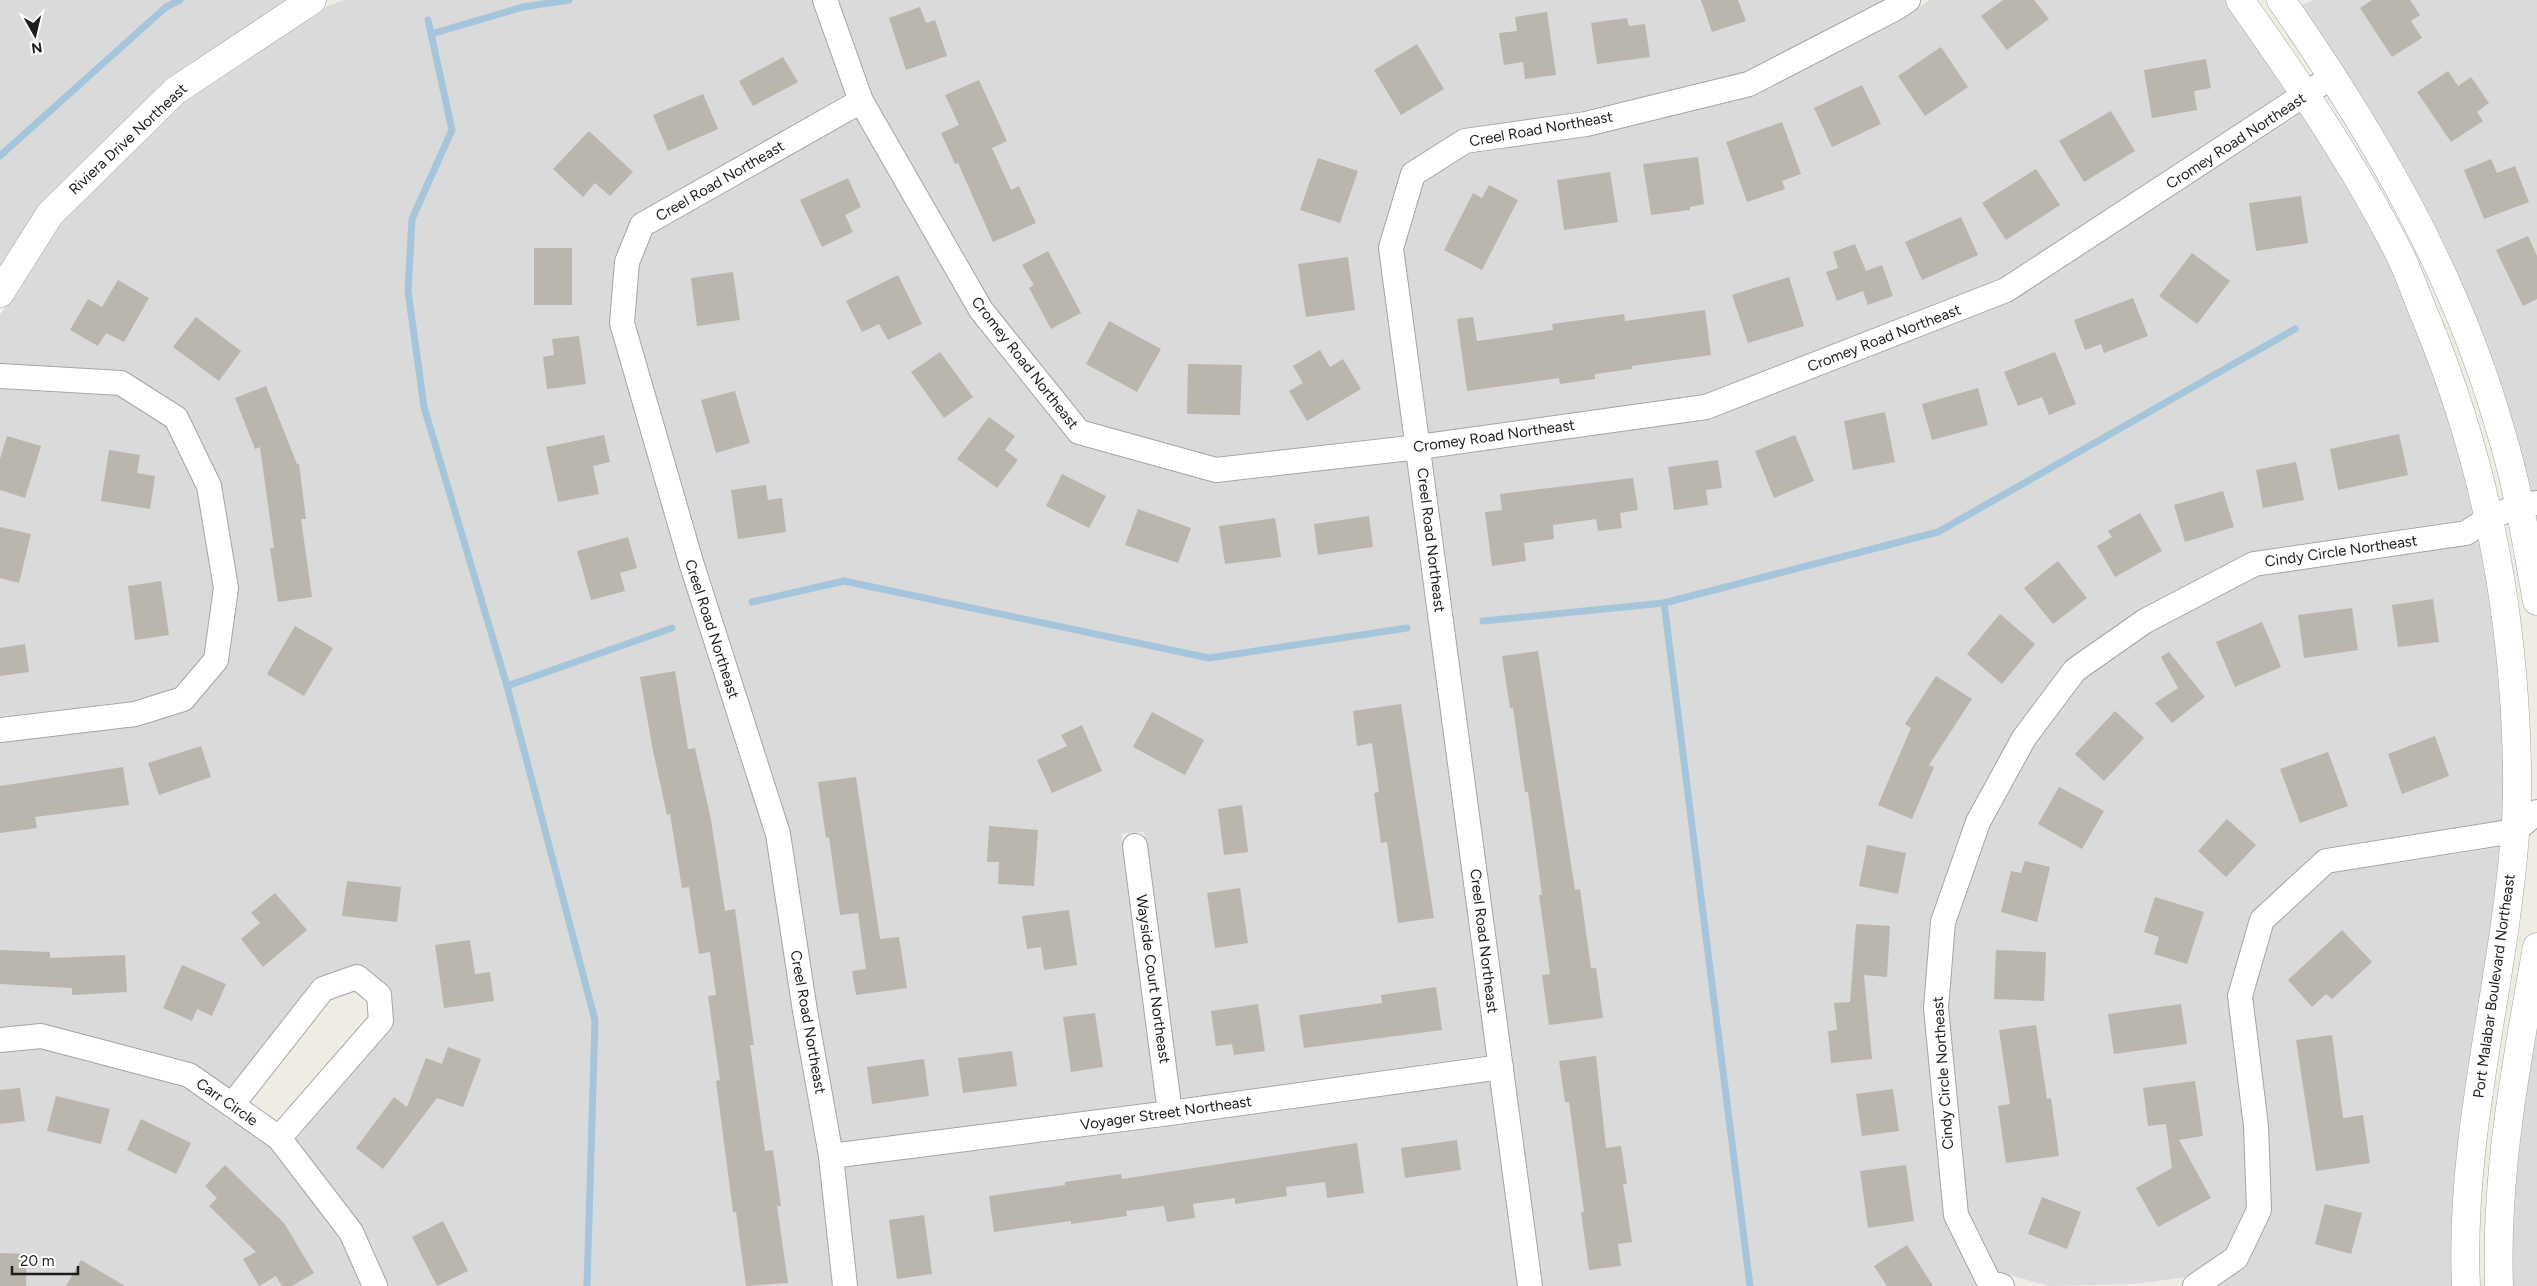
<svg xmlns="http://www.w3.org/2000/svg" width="2537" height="1286" font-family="Figtree,sans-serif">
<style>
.residential{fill:#dbdada}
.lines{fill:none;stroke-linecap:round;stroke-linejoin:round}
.stream{stroke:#a5c6da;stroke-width:7}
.building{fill:#bab5ad}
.minor-casing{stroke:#a4a4a4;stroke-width:26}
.tertiary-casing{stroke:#a4a4a4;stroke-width:29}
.minor{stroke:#fff;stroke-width:24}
.tertiary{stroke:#fff;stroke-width:28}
.labels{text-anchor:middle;stroke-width:4;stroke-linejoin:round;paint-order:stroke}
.street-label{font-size:15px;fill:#1d1d1d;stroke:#fff}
</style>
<rect width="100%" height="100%" fill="#eeece3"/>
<g class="residential">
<polygon points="0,0 289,0 0,271"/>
<polygon points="344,0 813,0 846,94 636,214 631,219 617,257 767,837 793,1013 820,1158 833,1286 387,1286 361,1226 294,1139 389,1030 392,1021 390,995 385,985 364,967 353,965 315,980 229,1088 191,1062 43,1024 0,1028 0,742 138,726 191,708 228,662 237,586 220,485 182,406 121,371 0,363 0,315 59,223 182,101 321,9"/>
<polygon points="837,0 1884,0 1745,72 1583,111 1463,129 1407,162 1402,169 1381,243 1406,435 1217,457 1085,421 990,303 871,95"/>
<polygon points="1930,0 2225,0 2289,91 2001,278 1703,395 1429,433 1403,249 1423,182 1469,154 1589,136 1754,96 1902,19"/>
<polygon points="2314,0 2537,0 2537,490 2528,491 2514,435 2299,6"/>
<polygon points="2303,112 2354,194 2390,261 2437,374 2476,511 2462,520 2249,552 2140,609 2066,662 2014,731 1968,815 1933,918 1925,1009 1936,1137 1946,1221 1978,1286 1542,1286 1432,458 1710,419 2010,302"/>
<polygon points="857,117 972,317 1071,440 1077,445 1218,483 1410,461 1488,1055 1180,1099 1144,832 1122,834 1157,1102 840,1142 702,558 634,322 639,266 651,234"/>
<polygon points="0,389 118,396 168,427 198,490 214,588 206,653 177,688 132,701 0,717"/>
<polygon points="2481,538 2498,638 2504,727 2504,820 2324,848 2318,851 2255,910 2252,915 2244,1127 2247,1207 2227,1249 2187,1277 2133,1284 2049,1286 1996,1271 1967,1211 1947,1008 1954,926 1988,828 2033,746 2083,680 2151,632 2258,576 2468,545"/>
<polygon points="2502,847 2455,1286 2218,1286 2246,1265 2269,1217 2252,998 2272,927 2331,873"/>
<polygon points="2537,1014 2537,1286 2511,1286 2513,1180"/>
<polygon points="41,1049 185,1086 233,1123 234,1121 271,1147 342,1239 363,1286 0,1286 0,1053"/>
<polygon points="1491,1081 1519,1286 856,1286 843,1167 1183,1125"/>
</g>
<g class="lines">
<g class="stream">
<polyline points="428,20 452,130 412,219 408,291 424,407 507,686 595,1020 587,1286"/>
<polyline points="431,34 523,7 569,0"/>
<polyline points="0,156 166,7 180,0"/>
<polyline points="752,602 844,581 1209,658 1407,628"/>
<polyline points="1664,603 1750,1286"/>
<polyline points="1483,621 1664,603 1938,532 2295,329"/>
<polyline points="507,686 672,628"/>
</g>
</g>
<g class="building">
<polygon points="1701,0 1738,0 1746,21 1712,32"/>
<polygon points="2003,0 2034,0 2049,19 2007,50 1981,16"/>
<polygon points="2372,0 2410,0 2420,15 2411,21 2422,38 2392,57 2360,8"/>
<polygon points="920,7 926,23 935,20 947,56 906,70 889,18"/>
<polygon points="1547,12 1556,75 1525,79 1523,62 1504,65 1499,33 1517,31 1515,17"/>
<polygon points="1627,18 1629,26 1645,24 1650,57 1597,64 1591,23"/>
<polygon points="1417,44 1444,89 1401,115 1374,70"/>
<polygon points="1941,47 1968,87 1925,116 1898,76"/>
<polygon points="783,57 798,82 753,106 739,81"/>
<polygon points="2206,59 2211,88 2194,91 2197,110 2152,118 2144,70"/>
<polygon points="2448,71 2458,86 2471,77 2489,103 2477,112 2483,121 2451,142 2417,92"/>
<polygon points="979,80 1007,141 992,148 1011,190 1019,186 1036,223 993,242 958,163 955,164 941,133 959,125 945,95"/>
<polygon points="1862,85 1881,124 1832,147 1814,108"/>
<polygon points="703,94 718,129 668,151 653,115"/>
<polygon points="2111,111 2135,151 2084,182 2059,141"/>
<polygon points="1782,122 1801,174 1782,181 1785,189 1747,202 1726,142"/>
<polygon points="589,131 633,172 610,196 595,183 583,197 553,169"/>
<polygon points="1698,157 1704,204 1690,207 1690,210 1651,215 1643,164"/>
<polygon points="1318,158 1358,171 1340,223 1300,210"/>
<polygon points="2491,159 2497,173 2515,166 2529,202 2484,219 2464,170"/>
<polygon points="2036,169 2060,205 2006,240 1982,203"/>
<polygon points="1610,172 1618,222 1564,230 1557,180"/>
<polygon points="848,178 861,207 845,215 853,232 822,247 800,200"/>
<polygon points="1489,185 1518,200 1482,270 1444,250 1473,193 1482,198"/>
<polygon points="2301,196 2308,243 2256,251 2249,203"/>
<polygon points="1961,217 1978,255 1922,280 1905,242"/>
<polygon points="2528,236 2537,256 2537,299 2523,306 2496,250"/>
<polygon points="1855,244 1866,271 1882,265 1893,296 1868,305 1863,291 1837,301 1826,272 1838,268 1833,252"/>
<rect x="534" y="248" width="38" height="57"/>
<polygon points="1048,251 1081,313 1051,329 1029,288 1034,285 1022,265"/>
<polygon points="2192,253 2230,281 2197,324 2159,296"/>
<polygon points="1348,257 1355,310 1306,317 1298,264"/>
<polygon points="733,272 740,320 697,326 691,278"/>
<polygon points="898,275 922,324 888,340 879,324 862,332 846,301"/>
<polygon points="1789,277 1804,326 1748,343 1732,295"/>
<polygon points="118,280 149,298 124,342 106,333 98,346 70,330 88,299 102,307"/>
<polygon points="2133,298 2148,336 2104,353 2101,344 2085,350 2074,320"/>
<polygon points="1705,310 1711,355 1632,366 1632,369 1595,374 1595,379 1560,384 1559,378 1467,391 1457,319 1473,317 1477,341 1553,330 1552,324 1624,314 1625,321"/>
<polygon points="196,317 241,351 219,381 173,347"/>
<polygon points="1109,321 1161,349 1137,392 1086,364"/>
<polygon points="579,336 586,384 547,389 543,357 554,355 552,339"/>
<polygon points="1320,350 1330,367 1343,359 1361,389 1307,421 1289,391 1303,383 1293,366"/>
<polygon points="940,352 973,397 944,418 911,372"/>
<polygon points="2055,352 2076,404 2049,415 2042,397 2018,406 2004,372"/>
<polygon points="1188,364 1242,365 1240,415 1187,414"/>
<polygon points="266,386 297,464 299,464 306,519 301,519 312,597 278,602 270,548 274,548 260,447 255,449 235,398"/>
<polygon points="1978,388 1988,425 1932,440 1922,404"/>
<polygon points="735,391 750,443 716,453 701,400"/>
<polygon points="1885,412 1895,462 1853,470 1844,421"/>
<polygon points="989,417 1015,436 1005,450 1018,460 997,488 957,459"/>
<polygon points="2399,434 2408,475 2338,490 2330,449"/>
<polygon points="604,435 610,462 593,466 599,494 558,502 546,447"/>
<polygon points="1795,435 1814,481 1774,498 1755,451"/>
<polygon points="7,436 41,446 25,498 0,490 0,459"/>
<polygon points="109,450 140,455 137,473 155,476 150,509 101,501"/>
<polygon points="1718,460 1722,488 1706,490 1708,505 1674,510 1668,467"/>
<polygon points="2296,462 2304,500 2263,508 2256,470"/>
<polygon points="1062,474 1106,496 1089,528 1046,506"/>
<polygon points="1633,478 1638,510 1620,513 1622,528 1598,531 1596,519 1553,525 1554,539 1524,543 1526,561 1492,566 1485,512 1502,510 1500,494"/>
<polygon points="766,485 768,500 782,498 786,532 738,539 731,490"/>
<polygon points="2223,491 2234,527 2185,542 2174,505"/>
<polygon points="1138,509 1191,528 1178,563 1125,545"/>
<polygon points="2140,513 2162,551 2115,577 2097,546 2112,537 2108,531"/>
<polygon points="1369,516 1373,547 1318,555 1314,524"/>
<polygon points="1275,518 1281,557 1225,564 1219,526"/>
<polygon points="0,527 31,534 19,583 0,578"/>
<polygon points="628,537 637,568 620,573 625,591 591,600 577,551"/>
<polygon points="2058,561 2087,598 2053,624 2024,588"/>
<polygon points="161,581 169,635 135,640 128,586"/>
<polygon points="2433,599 2439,642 2398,647 2392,605"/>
<polygon points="2352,608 2358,650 2304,658 2298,615"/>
<polygon points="2000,614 2035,644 2002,684 1967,654"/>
<polygon points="2262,622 2281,667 2235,687 2216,642"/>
<polygon points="295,626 333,648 304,696 267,674"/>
<polygon points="25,644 29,672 0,676 0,648"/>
<polygon points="1538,651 1575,890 1580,889 1591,968 1596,968 1603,1018 1549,1025 1542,975 1550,974 1539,895 1542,895 1528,792 1525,792 1513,708 1510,708 1502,656"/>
<polygon points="2169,652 2205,697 2172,723 2155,703 2178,688 2161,657"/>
<polygon points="675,671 688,749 695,748 711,820 725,911 735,909 754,1045 750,1045 765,1151 773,1150 781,1206 777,1206 788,1283 746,1286 736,1212 733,1212 716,1081 720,1080 708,996 716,995 710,952 699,954 689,887 682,888 670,814 667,815 652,746 640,677"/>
<polygon points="1936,676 1972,699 1929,765 1934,767 1912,819 1878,805 1911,728 1905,724"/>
<polygon points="1401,704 1434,918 1398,923 1387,842 1381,843 1374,793 1379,792 1372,743 1357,746 1353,711"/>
<polygon points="2115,711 2144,738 2104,781 2075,754"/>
<polygon points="1152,712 1204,740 1185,775 1133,747"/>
<polygon points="1082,725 1102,771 1052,793 1037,760 1067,746 1061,735"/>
<polygon points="2435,736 2449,776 2402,794 2388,754"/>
<polygon points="201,746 211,777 159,795 148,763"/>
<polygon points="2328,752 2348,806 2300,823 2280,769"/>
<polygon points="123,767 129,805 35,817 37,828 0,833 0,786"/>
<polygon points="856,777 880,939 899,937 907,988 856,995 852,971 866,969 858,913 840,915 829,837 826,838 818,782"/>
<polygon points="2059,787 2104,811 2082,849 2038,824"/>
<polygon points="1242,805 1248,852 1224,855 1218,809"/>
<polygon points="2227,819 2256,845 2226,877 2198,851"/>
<polygon points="989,826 1038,830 1034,886 998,884 999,862 987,862"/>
<polygon points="1867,845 1906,853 1898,894 1859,886"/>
<polygon points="2025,861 2050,867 2037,922 2001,912 2011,871 2021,873"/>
<polygon points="347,881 401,887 397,922 342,916"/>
<polygon points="1240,888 1248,943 1215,948 1207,893"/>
<polygon points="275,893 307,930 263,967 241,939 260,923 251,913"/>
<polygon points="2155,897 2204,912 2187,964 2154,954 2159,937 2144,932"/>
<polygon points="1069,910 1077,965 1044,970 1041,947 1027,949 1022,916"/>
<polygon points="1856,924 1890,926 1887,977 1864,975 1872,1059 1831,1063 1828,1031 1837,1030 1834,1003 1850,1002"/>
<polygon points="2342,930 2372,962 2332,999 2326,994 2312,1007 2288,980"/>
<polygon points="470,940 475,974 490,972 494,1001 444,1008 435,945"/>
<polygon points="0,950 50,952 50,958 125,955 127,992 72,995 72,988 0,984"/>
<polygon points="1996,950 2046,952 2044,1001 1994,999"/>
<polygon points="182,965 226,984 212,1016 197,1009 192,1021 163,1008"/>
<polygon points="1436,987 1442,1030 1304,1048 1299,1015 1382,1003 1381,995"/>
<polygon points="1258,1004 1265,1051 1234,1055 1232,1044 1216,1046 1211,1011"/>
<polygon points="2181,1004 2187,1044 2114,1054 2108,1014"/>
<polygon points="1095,1013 1103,1067 1071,1072 1063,1017"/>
<polygon points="2036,1025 2047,1099 2051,1098 2059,1156 2006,1163 1998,1106 2010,1104 1999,1030"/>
<polygon points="2332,1035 2343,1118 2363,1115 2370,1163 2316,1171 2296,1040"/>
<polygon points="448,1047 481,1059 463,1107 437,1098 383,1169 356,1148 394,1097 407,1107 426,1058 442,1064"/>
<polygon points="1012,1051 1017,1086 963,1093 958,1058"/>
<polygon points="1596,1056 1606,1148 1621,1146 1627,1184 1623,1184 1632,1242 1618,1244 1621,1266 1589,1270 1581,1212 1584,1212 1569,1102 1565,1102 1559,1061"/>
<polygon points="924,1059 929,1096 872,1104 867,1067"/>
<polygon points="2195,1081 2203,1136 2179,1140 2211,1198 2158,1227 2136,1188 2172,1168 2166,1124 2148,1126 2143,1088"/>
<polygon points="20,1088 25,1121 0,1124 0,1090"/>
<polygon points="1893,1089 1899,1131 1862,1136 1856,1094"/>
<polygon points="56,1096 110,1109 101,1144 47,1131"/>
<polygon points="141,1119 191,1143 176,1174 127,1150"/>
<polygon points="1457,1140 1461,1170 1405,1178 1401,1148"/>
<polygon points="1357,1143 1364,1193 1327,1198 1325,1182 1286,1187 1287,1196 1235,1204 1235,1198 1193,1204 1195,1218 1167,1222 1164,1206 1126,1211 1127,1216 1071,1224 1071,1221 994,1232 989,1196 1065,1185 1065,1182 1121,1174 1122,1179"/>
<polygon points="225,1165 284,1223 314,1273 292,1286 282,1286 276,1276 259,1286 243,1259 256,1252 209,1206 217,1198 205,1186"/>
<polygon points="1906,1165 1914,1221 1868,1228 1860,1171"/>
<polygon points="2042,1197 2081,1212 2067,1249 2028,1234"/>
<polygon points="2325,1204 2362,1213 2351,1254 2315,1244"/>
<polygon points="924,1215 932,1274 897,1279 889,1220"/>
<polygon points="443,1221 468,1271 437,1286 412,1237"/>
<polygon points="1907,1245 1933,1286 1887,1286 1874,1266"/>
<polygon points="0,1253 27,1254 26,1286 0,1286"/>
<polygon points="81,1260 125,1286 66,1286"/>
</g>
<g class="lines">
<defs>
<g id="minor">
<polyline points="825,0 861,101 981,310 1079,432 1216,470 1419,447 1706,407 2006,290 2333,76"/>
<polyline points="0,376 121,383 176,418 209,486 226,588 216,660 183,699 135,714 0,730"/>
<polyline points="1135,846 1170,1113"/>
<polyline points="0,1040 41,1036 189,1075 279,1138 351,1232 375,1286"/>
<polyline points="232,1105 323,989 357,977 379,995 381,1021 279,1138"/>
<polyline points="831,1156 1170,1113 1501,1067"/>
<polyline points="845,1286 831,1156 805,1011 778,834 691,562 622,323 627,262 642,225 861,101"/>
<polyline points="1530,1286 1391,248 1413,174 1465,141 1586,124 1749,84 1896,8 1908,0"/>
<path d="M2002,1286L1989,1282L1956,1215L1936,1008L1943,922L1978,822L2024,738L2075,670L2145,621L2254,564L2466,533C2488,518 2510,506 2537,503"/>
<polyline points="2195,1286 2236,1258 2259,1210 2256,1126 2240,996 2262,920 2326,861 2515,831 2537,812"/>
</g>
<g id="tertiary">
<path d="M2240,0C2297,81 2354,164 2399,253C2409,273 2416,295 2425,316C2476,438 2505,566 2514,698C2517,743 2519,789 2515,834C2504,985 2459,1133 2466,1286"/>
<path d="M2281,0C2376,137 2458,277 2503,439C2519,492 2527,547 2537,601"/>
<polyline points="0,293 50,214 175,91 312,0"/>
<path d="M2499,1286C2495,1172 2517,1059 2537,947"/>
</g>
</defs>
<use href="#minor" class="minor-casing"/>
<use href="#tertiary" class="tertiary-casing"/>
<use href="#minor" class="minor"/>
<use href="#tertiary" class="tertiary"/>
</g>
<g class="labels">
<g class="street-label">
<text transform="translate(1541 129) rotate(-10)" y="5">Creel Road Northeast</text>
<text transform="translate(128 139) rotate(-43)" y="5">Riviera Drive Northeast</text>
<text transform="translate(2236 141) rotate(-33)" y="5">Cromey Road Northeast</text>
<text transform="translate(720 181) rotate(-30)" y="5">Creel Road Northeast</text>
<text transform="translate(1884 338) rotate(-21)" y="5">Cromey Road Northeast</text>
<text transform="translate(1025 363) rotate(52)" y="5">Cromey Road Northeast</text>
<text transform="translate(1494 436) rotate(-8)" y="5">Cromey Road Northeast</text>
<text transform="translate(1431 540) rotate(83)" y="5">Creel Road Northeast</text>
<text transform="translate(2341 551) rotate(-8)" y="5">Cindy Circle Northeast</text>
<text transform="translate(712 629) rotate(72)" y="5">Creel Road Northeast</text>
<text transform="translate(1484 941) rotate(83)" y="5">Creel Road Northeast</text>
<text transform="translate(1153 979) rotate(82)" y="5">Wayside Court Northeast</text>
<text transform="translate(2494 986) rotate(-82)" y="5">Port Malabar Boulevard Northeast</text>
<text transform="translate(808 1022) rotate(80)" y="5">Creel Road Northeast</text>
<text transform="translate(1943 1073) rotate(-94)" y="5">Cindy Circle Northeast</text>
<text transform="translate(227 1102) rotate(35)" y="5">Carr Circle</text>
<text transform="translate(1166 1113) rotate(-8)" y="5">Voyager Street Northeast</text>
</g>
</g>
<g transform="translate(35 35) rotate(172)" stroke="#ffffff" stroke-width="4" paint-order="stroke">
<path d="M0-4L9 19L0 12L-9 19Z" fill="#1d1d1d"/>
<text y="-8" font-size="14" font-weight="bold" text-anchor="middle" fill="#1d1d1d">N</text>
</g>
<path d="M12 1266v8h66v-8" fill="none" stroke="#1d1d1d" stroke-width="2.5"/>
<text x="20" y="1266" font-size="15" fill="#1d1d1d" stroke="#ffffff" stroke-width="4" paint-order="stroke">20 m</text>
</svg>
